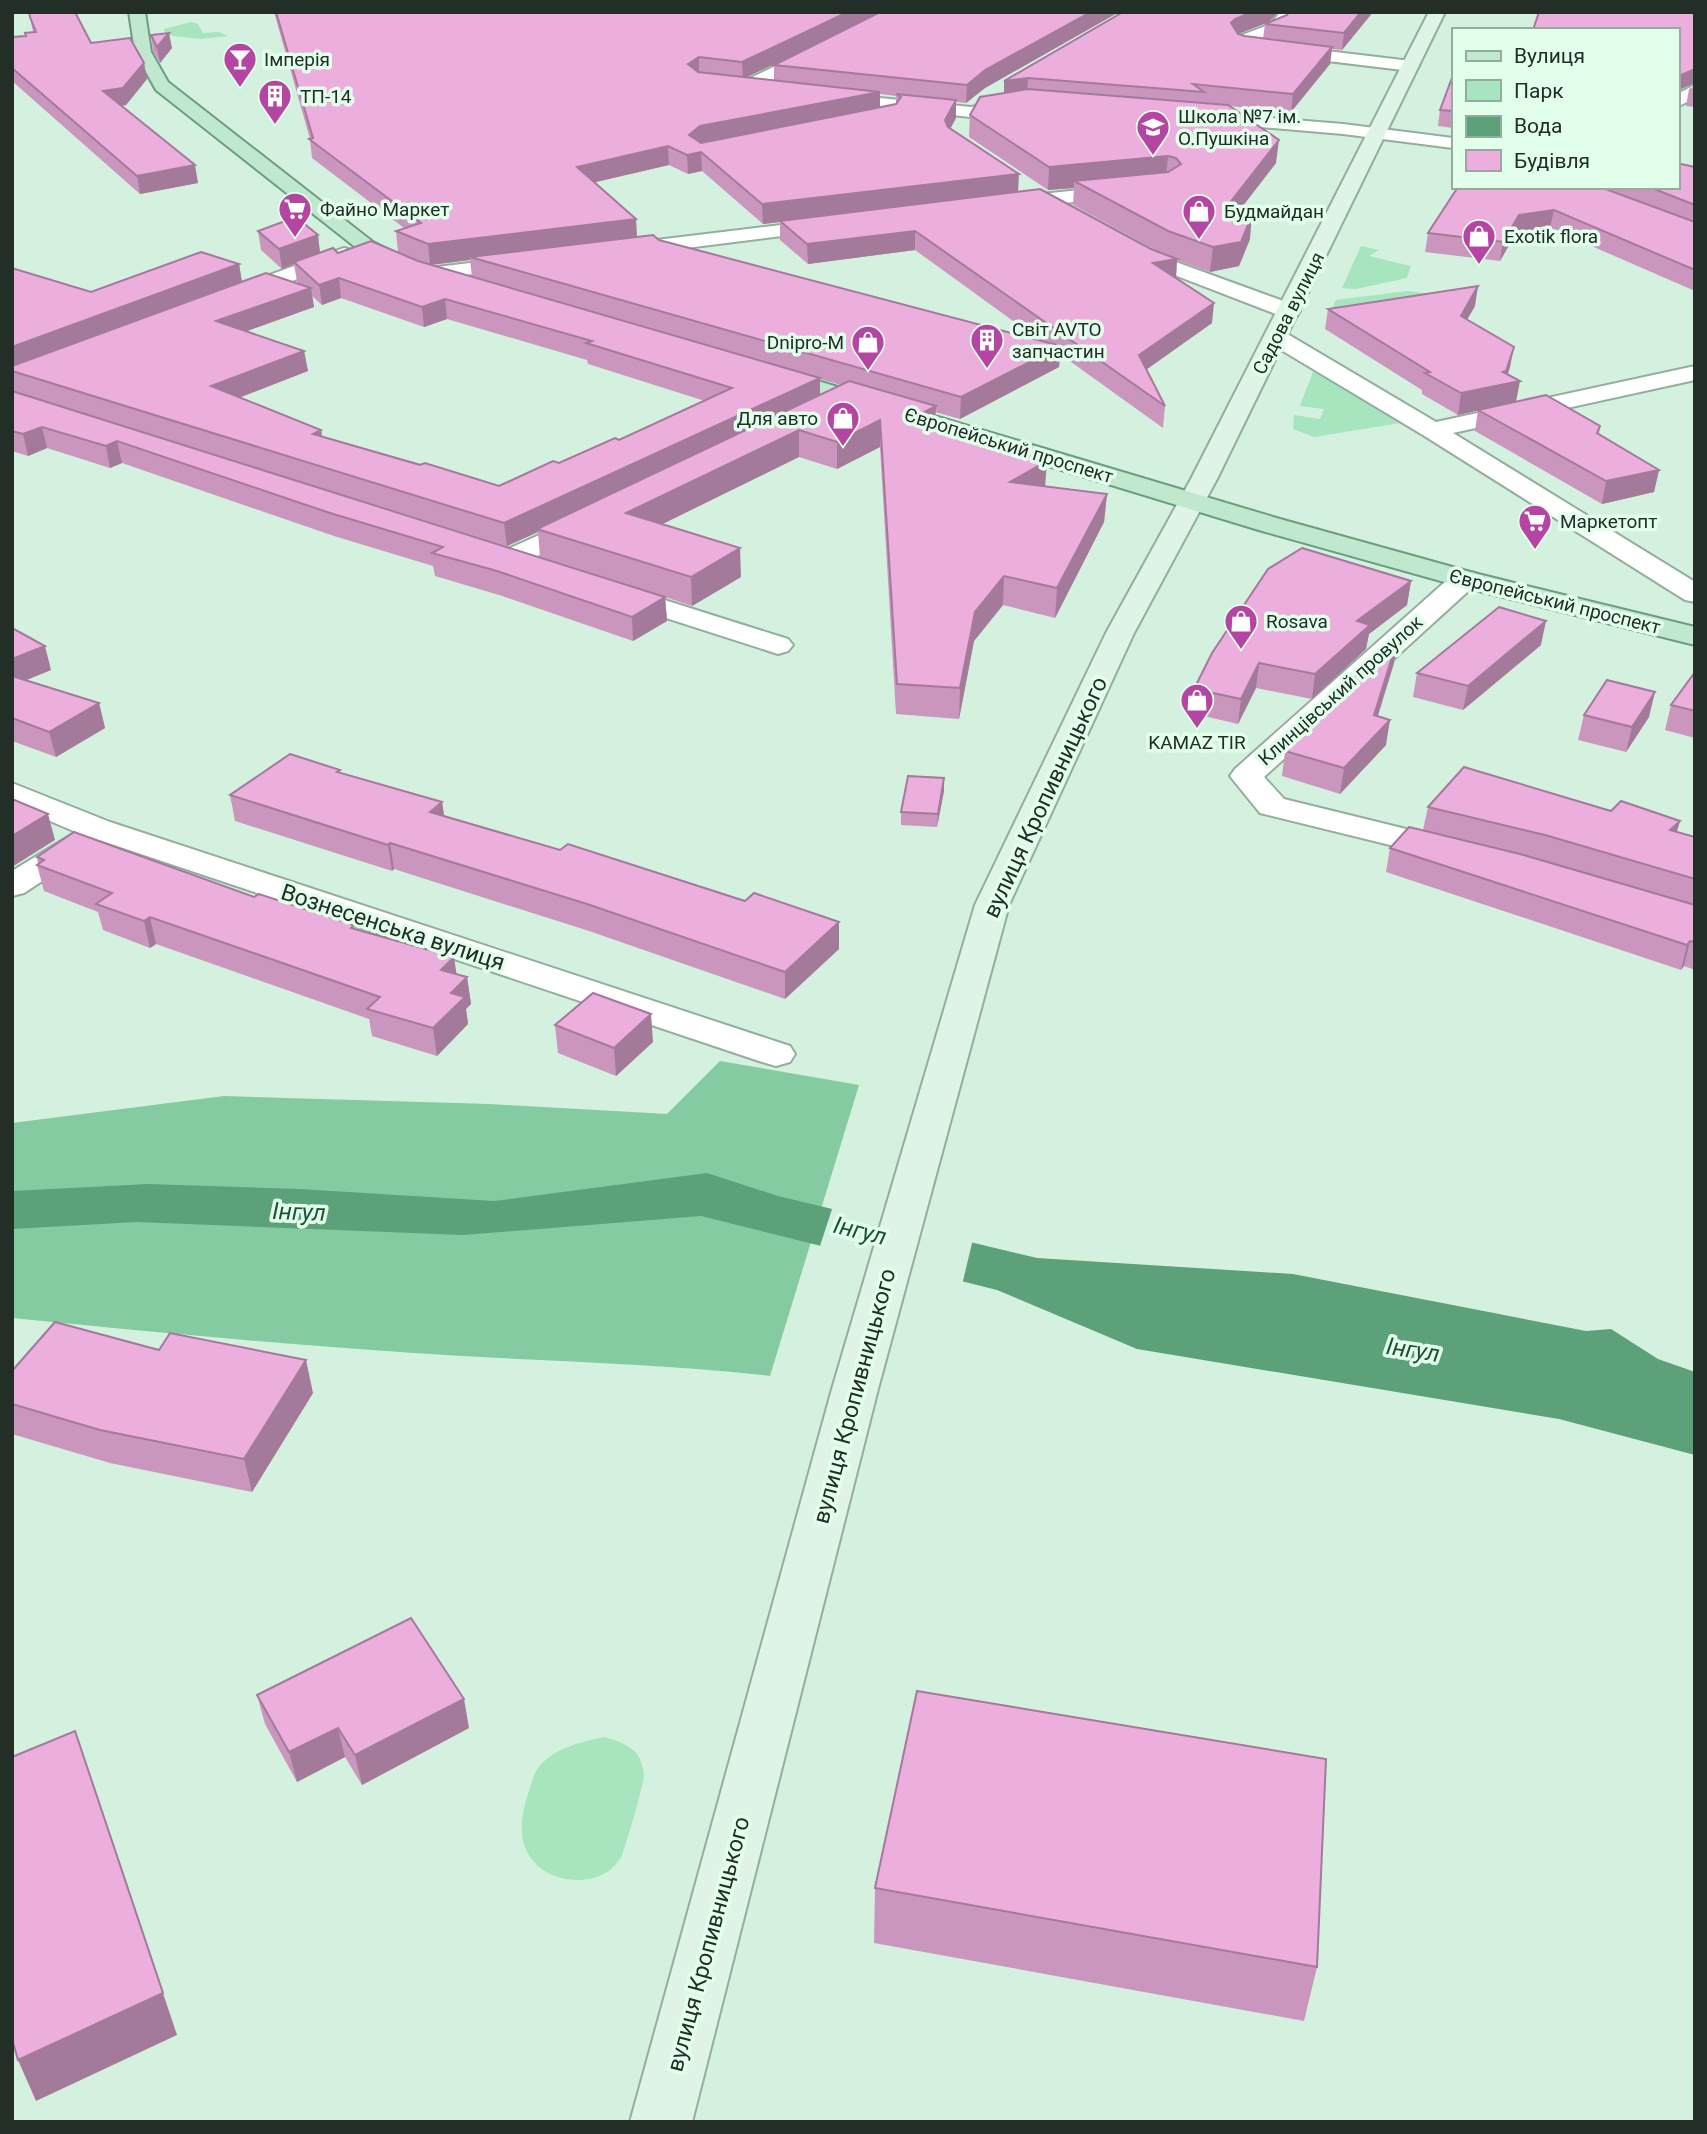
<svg xmlns="http://www.w3.org/2000/svg" width="1707" height="2134" font-family="Roboto,sans-serif">
<style>
.green{fill:#a6e5be}
.forest{fill:#85cba1}
.water{fill:#5ca179}
.pier{fill:#d4f1df}
.lines{fill:none;stroke-linecap:round;stroke-linejoin:round}
.minor-casing{stroke:#93ae9d;stroke-width:4}
.secondary-casing{stroke:#93ae9d;stroke-width:4}
.primary-casing{stroke:#6c9d7f;stroke-width:4}
.minor{fill:#fff;fill-rule:evenodd}
.secondary{fill:#dff4e7;fill-rule:evenodd}
.primary{fill:#bfe8cf;fill-rule:evenodd}
.wall{fill:#ca96be;fill-rule:evenodd}
.shaded-wall{fill:#a47a9b}
.building{fill:#ebaedd;stroke:#a47a9b;stroke-width:2}
.labels{text-anchor:middle;stroke-width:7;stroke-linejoin:round;paint-order:stroke}
.far-poi-label{font-size:19px;fill:#232e27;stroke:#e2ffec;text-anchor:start}
.far-street-label{font-size:19px;fill:#232e27;stroke:#e2ffec}
.street-label{font-size:23px;fill:#232e27;stroke:#e2ffec}
.water-label{font-size:24px;font-style:italic;fill:#1e5237;stroke:#e2ffec}
</style>
<rect width="100%" height="100%" fill="#d4f1df"/>
<g class="green">
<polygon points="191,22 198,24 203,33 219,32 228,36 201,39 166,35 164,29"/>
<polygon points="1361,246 1379,250 1369,256 1411,266 1407,278 1356,289 1342,288"/>
<polygon points="1407,291 1459,297 1329,315 1336,300"/>
<polygon points="1313,372 1322,374 1400,423 1314,437 1293,429 1294,415 1320,419 1324,409 1300,406"/>
<path d="M604,1737C615,1740 628,1744 636,1753C640,1757 643,1767 644,1773C645,1781 626,1845 622,1855C608,1884 567,1886 543,1870C514,1849 520,1817 530,1788C532,1782 534,1773 538,1768C553,1748 581,1742 604,1737Z"/>
</g>
<path class="forest" d="M720,1061L859,1085L770,1376C668,1364 565,1362 462,1356C312,1347 162,1333 12,1318V1123L224,1096L489,1104L667,1114Z"/>
<polygon class="water" points="707,1173 778,1196 1037,1258 1293,1274 1586,1331 1611,1329 1658,1359 1695,1372 1695,1455 1559,1419 1137,1349 997,1290 701,1216 463,1235 137,1222 12,1229 12,1191 148,1184 300,1189 494,1201"/>
<polygon class="pier" points="833,1206 973,1239 962,1285 819,1249"/>
<g class="lines">
<defs>
<g id="minor">
<polygon points="889,12 910,12 750,92 738,92 735,88 738,84"/>
<polygon points="1280,12 1296,12 1283,30 1252,42 1411,61 1419,66 1411,71 1244,51 1238,49 1232,41 1234,38 1271,24"/>
<polygon points="1695,85 1695,98 1677,107 1677,94"/>
<polygon points="829,93 971,107 1023,99 1032,104 1023,109 971,117 823,102 820,98 823,94"/>
<polygon points="1198,112 1343,124 1453,138 1453,148 1343,134 1192,121 1189,117 1192,113"/>
<polygon points="1126,185 1133,187 1136,191 1133,195 1005,210 995,204 1005,198"/>
<polygon points="831,219 838,221 841,225 838,229 623,256 616,254 613,250 616,246 623,244"/>
<polygon points="1129,240 1165,258 1297,306 1300,311 1297,316 1281,316 1151,266 1122,250 1119,246 1122,242"/>
<polygon points="344,248 351,250 354,254 351,258 241,301 225,301 222,296 225,291"/>
<polygon points="521,257 528,259 531,263 528,267 428,280 421,278 417,274 421,270 428,268"/>
<polygon points="1276,330 1284,332 1436,422 1695,366 1695,380 1453,433 1695,582 1695,602 1685,600 1423,435 1268,342 1265,337 1268,332"/>
<polygon points="586,514 595,516 599,522 595,528 519,565 509,567 499,565 495,559 499,553"/>
<polygon points="1465,571 1475,573 1479,579 1475,585 1264,777 1284,799 1463,843 1468,850 1463,857 1451,860 1260,813 1230,776 1235,769 1455,573"/>
<polygon points="617,585 788,639 793,645 788,651 778,654 607,599 603,593 607,587"/>
<polygon points="12,783 110,822 790,1046 795,1054 790,1062 776,1066 762,1062 99,840 94,847 24,893 12,896 12,871 76,832 12,805"/>
</g>
<polygon id="secondary" points="1429,12 1445,12 1217,479 1134,633 1009,905 878,1389 692,2122 630,2122 832,1389 975,905 1106,633 1191,479"/>
<g id="primary">
<polygon points="129,12 145,12 151,52 168,82 373,242 418,265 422,269 418,273 404,273 359,250 156,90 135,52"/>
<polygon points="771,367 1280,519 1474,573 1695,627 1695,645 1455,585 1262,531 763,379 759,374 763,369"/>
</g>
</defs>
<use href="#minor" class="minor-casing"/>
<use href="#secondary" class="secondary-casing"/>
<use href="#primary" class="primary-casing"/>
<use href="#minor" class="minor"/>
<use href="#secondary" class="secondary"/>
<use href="#primary" class="primary"/>
</g>
<g class="wall">
<path d="M274,12H1119L985,88L966,103L956,102V118L950,128L1018,192L1159,252L1073,205L1074,188L1048,190L969,137L970,115L1004,93V81L1123,12H1278L1269,22L1238,34L1245,36L1263,39L1265,24L1373,12L1342,50L1332,49L1330,64L1291,112L1229,106L1276,163L1240,209L1250,239L1239,266L1210,272L1177,260L1176,278L1212,323L1146,370L1165,406L1163,428L1060,354L1059,367L960,419L935,412V427L1045,486L1107,494L1104,522L1055,618L1003,605L974,641L959,719L896,714L880,447L837,469L799,457L662,524L741,577L692,606L665,597L667,621L633,641L499,595L435,576L433,566L334,536L122,463L110,468L47,448L28,456L12,451V391L540,557L538,532L507,546L12,391V268L91,292L239,264L242,282L298,284L297,282L294,264L282,269L261,250L258,231L318,235L320,253H338L418,261L427,264L398,252L396,231L404,228L312,158L310,139ZM799,52L774,65V80L747,77ZM880,94L896,96V104L880,107ZM669,165L688,174L702,171L763,224L780,222V240L808,264L915,250L1041,341L637,237L636,219L595,182ZM470,260L472,277L431,265ZM312,296L322,305L341,298L424,327L447,319L587,360L588,364L705,401L619,440L499,486L322,436L321,430L240,397L308,371L304,351L247,331L314,307ZM820,379L841,385L820,394Z"/>
<polygon points="30,17 144,63 147,79 126,105 121,106 198,183 140,194 12,81 12,37 26,36 33,32"/>
<polygon points="151,35 172,48 160,63 153,51"/>
<polygon points="1453,75 1453,128 1438,126 1440,110"/>
<polygon points="1695,86 1695,107 1686,106 1689,89"/>
<polygon points="1695,167 1695,291 1550,228 1516,233 1500,261 1425,252 1428,233 1458,187 1677,187"/>
<polygon points="1475,306 1467,319 1510,367 1508,374 1516,401 1600,426 1599,434 1659,470 1654,492 1602,504 1475,431 1478,410 1458,415 1422,394 1422,390 1325,329 1328,309"/>
<polygon points="1411,581 1407,605 1369,634 1366,649 1312,699 1256,688 1238,724 1191,713 1194,689"/>
<polygon points="12,628 51,670 26,680 99,703 105,728 56,757 12,741"/>
<polygon points="1398,638 1394,663 1378,716 1386,745 1340,794 1282,776 1285,751 1349,686 1350,681"/>
<polygon points="1541,645 1463,710 1413,697 1417,673"/>
<polygon points="1695,672 1695,738 1665,730 1671,705"/>
<polygon points="1584,715 1649,717 1626,752 1578,740"/>
<polygon points="340,770 340,773 442,802 444,816 560,850 745,901 839,922 839,949 785,999 589,931 394,869 392,871 235,821 230,795"/>
<polygon points="944,778 944,791 937,827 901,825 901,812"/>
<polygon points="1428,807 1611,811 1680,821 1677,832 1695,837 1695,905 1524,855 1695,905 1695,970 1684,966 1681,970 1386,872 1390,848 1423,830"/>
<polygon points="37,857 254,897 355,929 456,974 467,977 471,1004 466,1009 468,1024 437,1056 372,1036 369,1019 156,944 150,948 103,930 98,912 44,891 37,865 38,864"/>
<polygon points="555,1025 653,1042 616,1076 558,1053"/>
<polygon points="12,1371 313,1393 252,1492 110,1463 12,1434"/>
<polygon points="257,1695 469,1728 362,1785 345,1757 297,1782 265,1724"/>
<polygon points="875,1888 1317,1967 1304,2021 874,1943"/>
</g>
<g class="shaded-wall">
<polygon points="848,12 883,12 743,79 742,62"/>
<polygon points="1091,12 1119,12 985,88 966,103 967,85 985,70"/>
<polygon points="1252,12 1278,12 1269,22 1233,36 1231,23 1235,19"/>
<polygon points="1361,12 1373,12 1342,50 1344,33"/>
<polygon points="169,33 172,48 160,63 157,47"/>
<polygon points="1332,47 1330,64 1291,112 1293,94"/>
<polygon points="699,57 699,74 688,64"/>
<polygon points="144,63 147,79 126,105 107,108 103,91"/>
<polygon points="1695,69 1695,83 1677,91 1679,76"/>
<polygon points="1028,78 1027,95 1004,99 1004,81"/>
<polygon points="880,92 880,110 690,154 689,135 700,126"/>
<polygon points="956,100 956,118 945,139 945,120"/>
<polygon points="1279,140 1276,163 1226,228 1229,204"/>
<polygon points="668,146 669,165 579,186 577,167"/>
<polygon points="701,152 702,171 688,174 687,155"/>
<polygon points="1168,156 1166,178 1074,181 1074,188 1048,190 1049,167"/>
<polygon points="195,165 198,183 140,194 137,176"/>
<polygon points="1019,174 1018,193 780,221 780,222 763,224 762,204"/>
<polygon points="1554,210 1550,228 1516,233 1500,261 1503,242 1519,215"/>
<polygon points="1252,215 1250,239 1239,266 1210,272 1213,247"/>
<polygon points="636,219 637,240 470,257 470,260 430,265 428,244"/>
<polygon points="915,231 915,250 808,264 807,244"/>
<polygon points="318,235 320,254 294,262 294,264 282,269 279,249"/>
<polygon points="1177,259 1176,278 1153,263"/>
<polygon points="239,264 242,283 12,369 12,347"/>
<polygon points="339,278 341,298 322,305 319,285"/>
<polygon points="1478,286 1475,306 1458,336 1461,316"/>
<polygon points="311,288 314,307 219,341 216,321"/>
<polygon points="445,299 447,319 424,327 422,307"/>
<polygon points="1214,303 1212,323 1137,376 1139,355"/>
<polygon points="1061,346 1059,367 960,419 961,397"/>
<polygon points="1514,347 1510,367 1504,384 1520,381 1516,402 1458,415 1461,393 1503,372"/>
<polygon points="304,351 308,371 215,407 211,386"/>
<polygon points="820,378 820,399 537,529 538,532 507,546 504,523"/>
<polygon points="936,406 935,433 909,420"/>
<polygon points="880,420 880,447 837,469 837,442"/>
<polygon points="42,427 47,448 28,456 23,434"/>
<polygon points="321,430 324,452 313,434"/>
<polygon points="799,430 799,457 628,541 626,513"/>
<polygon points="117,441 122,463 110,468 106,446"/>
<polygon points="1047,461 1045,488 1010,482"/>
<polygon points="1659,470 1654,492 1602,504 1606,481"/>
<polygon points="1107,494 1104,522 1055,618 1057,588"/>
<polygon points="740,548 741,577 692,606 691,577"/>
<polygon points="1004,576 1003,605 974,641 959,719 960,688 975,612"/>
<polygon points="1411,581 1407,605 1369,634 1366,649 1312,699 1315,674 1357,621"/>
<polygon points="665,597 667,621 633,641 632,617"/>
<polygon points="1546,621 1541,645 1463,710 1468,686"/>
<polygon points="1398,638 1394,663 1370,740 1374,715"/>
<polygon points="45,646 51,670 12,686 12,659"/>
<polygon points="1259,663 1256,688 1238,724 1241,699"/>
<polygon points="1655,692 1649,717 1626,752 1632,727"/>
<polygon points="99,703 105,728 56,757 49,732"/>
<polygon points="1390,720 1386,745 1340,794 1344,768"/>
<polygon points="944,778 944,791 937,827 938,814"/>
<polygon points="442,802 446,828 430,812"/>
<polygon points="48,814 55,840 12,867 12,836"/>
<polygon points="1680,821 1673,844 1670,830"/>
<polygon points="390,843 394,869 392,871 388,845"/>
<polygon points="150,917 156,944 150,948 144,921"/>
<polygon points="839,922 839,949 785,999 785,972"/>
<polygon points="1690,941 1684,966 1681,970 1687,945"/>
<polygon points="454,957 458,984 441,970"/>
<polygon points="467,977 471,1004 466,1009 468,1024 437,1056 433,1028 451,993"/>
<polygon points="651,1014 653,1042 616,1076 614,1048"/>
<polygon points="306,1360 313,1393 252,1492 244,1459"/>
<polygon points="464,1699 469,1728 362,1785 355,1755"/>
<polygon points="338,1728 345,1757 297,1782 289,1752"/>
<polygon points="75,1731 177,2035 36,2101 18,2060"/>
</g>
<g class="building">
<polygon points="29,12 75,12 91,43 130,38 144,63 123,88 103,91 195,165 137,176 12,68 12,37 26,36 25,33 36,32 30,17"/>
<polygon points="276,12 848,12 742,62 699,57 688,64 698,72 880,92 700,126 689,135 701,143 896,104 901,97 896,94 956,100 945,120 948,127 1019,174 762,204 701,152 687,155 668,146 577,167 636,219 428,244 396,231 421,223 309,139 313,138"/>
<polygon points="880,12 1091,12 985,70 967,85 774,65"/>
<polygon points="1123,12 1252,12 1235,19 1231,23 1238,34 1245,36 1332,47 1293,94 1193,84 1204,92 1028,78 1004,81"/>
<polygon points="1289,12 1361,12 1344,33 1265,24 1287,15"/>
<polygon points="1539,12 1695,12 1695,69 1679,76 1677,87 1677,30 1533,30"/>
<polygon points="169,33 157,47 151,35"/>
<polygon points="1453,75 1453,111 1440,110"/>
<polygon points="1028,89 1228,105 1279,140 1229,204 1252,215 1241,242 1213,247 1168,231 1074,181 1168,172 1181,164 1176,158 1168,156 1049,167 970,115 980,97"/>
<polygon points="1677,163 1695,167 1695,205 1649,187 1677,187"/>
<polygon points="1458,187 1600,187 1695,222 1695,270 1554,210 1519,215 1503,242 1428,233"/>
<polygon points="1040,189 1151,249 1177,259 1153,263 1214,303 1139,355 1165,406 915,231 807,244 780,221"/>
<polygon points="296,217 318,235 279,249 258,231"/>
<polygon points="653,235 659,240 1061,346 961,397 470,257"/>
<polygon points="371,241 418,261 820,378 504,523 12,371 12,366 266,273 311,288 216,321 304,351 211,386 321,430 313,434 420,465 425,463 499,486 553,461 559,463 615,438 619,440 732,388 586,343 592,341 445,299 422,307 339,278 319,285 294,262 333,248 338,253"/>
<polygon points="201,252 239,264 12,347 12,268 91,292"/>
<polygon points="1478,286 1461,316 1514,347 1506,371 1503,372 1520,381 1461,393 1425,373 1430,372 1328,309"/>
<polygon points="849,381 936,406 909,420 1047,461 1010,482 1107,494 1057,588 1004,576 975,612 960,688 897,684 880,420 837,442 799,430 626,513 740,548 691,577 537,529"/>
<polygon points="12,391 665,597 632,617 497,571 432,553 443,547 330,513 117,441 106,446 42,427 23,434 12,431"/>
<polygon points="1546,395 1600,426 1597,433 1659,470 1606,481 1478,410"/>
<polygon points="1302,548 1411,581 1357,621 1370,625 1315,674 1259,663 1241,699 1194,689 1212,653 1268,569"/>
<polygon points="1499,607 1546,621 1468,686 1417,673"/>
<polygon points="12,628 45,646 12,659"/>
<polygon points="1398,638 1374,715 1390,720 1344,768 1285,751 1354,682 1350,681"/>
<polygon points="1695,672 1695,711 1671,705"/>
<polygon points="12,676 99,703 49,732 12,718"/>
<polygon points="1607,680 1655,692 1632,727 1584,715"/>
<polygon points="290,754 340,770 337,772 442,802 430,812 560,850 568,844 745,901 754,893 839,922 785,972 587,904 390,843 388,845 230,795"/>
<polygon points="1464,767 1611,811 1621,801 1680,821 1670,830 1695,837 1695,879 1545,835 1428,807"/>
<polygon points="908,776 944,778 938,814 901,812"/>
<polygon points="12,799 48,814 12,836"/>
<polygon points="1409,827 1520,854 1695,905 1695,942 1690,941 1687,945 1390,848"/>
<polygon points="74,832 254,897 259,894 354,925 351,928 454,957 441,970 467,977 451,993 465,997 433,1028 367,1009 380,997 150,917 144,921 96,904 112,893 37,865 44,860 37,857"/>
<polygon points="593,993 651,1014 614,1048 555,1025"/>
<polygon points="55,1322 159,1350 170,1333 306,1360 244,1459 100,1430 12,1404 12,1371"/>
<polygon points="411,1618 464,1699 355,1755 338,1728 289,1752 257,1695"/>
<polygon points="917,1691 1326,1759 1317,1967 875,1888"/>
<polygon points="75,1731 163,1993 18,2060 12,2039 12,1757"/>
</g>
<defs>
<symbol id="bar-pin" viewBox="-11 -11 22 30"><path d="M0 17L-7.5 6A9.5 9.5 0 1 1 7.5 6Z" fill="#b545a3" stroke="#e2ffec"/><path d="M-6-5H6L.8 .8V4.5H3.5V6h-7V4.5H-.8V.8Z" fill="#fff"/></symbol>
<symbol id="building-pin" viewBox="-11 -11 22 30"><path d="M0 17L-7.5 6A9.5 9.5 0 1 1 7.5 6Z" fill="#b545a3" stroke="#e2ffec"/><path d="M-4-6H4V6H1V3H-1V6H-4ZM-2.5-4.3h1.7v1.8h-1.7ZM.8-4.3h1.7v1.8H.8ZM-2.5-1h1.7V.8h-1.7ZM.8-1h1.7V.8H.8Z" fill="#fff"/></symbol>
<symbol id="school-pin" viewBox="-11 -11 22 30"><path d="M0 17L-7.5 6A9.5 9.5 0 1 1 7.5 6Z" fill="#b545a3" stroke="#e2ffec"/><path d="M0-5L7-2L0 1L-7-2ZM-4 1L0 2.5L4 1V4Q0 6-4 4Z" fill="#fff"/></symbol>
<symbol id="supermarket-pin" viewBox="-11 -11 22 30"><path d="M0 17L-7.5 6A9.5 9.5 0 1 1 7.5 6Z" fill="#b545a3" stroke="#e2ffec"/><path d="M-6-5.5h2.5l.6 2H6L4.5 2H-2.5L-4.4-4H-6ZM-1.5 3.2a1.3 1.3 0 1 0 .1 0ZM3 3.2a1.3 1.3 0 1 0 .1 0Z" fill="#fff"/></symbol>
<symbol id="shop-pin" viewBox="-11 -11 22 30"><path d="M0 17L-7.5 6A9.5 9.5 0 1 1 7.5 6Z" fill="#b545a3" stroke="#e2ffec"/><path d="M-5-2.5h2.3a2.7 3.5 0 0 1 5.4 0H5L5.5 6h-11ZM-1.5-2.5h3a1.5 2.3 0 0 0-3 0Z" fill="#fff"/></symbol>
</defs>
<g fill-rule="evenodd">
<use href="#bar-pin" x="221" y="40" width="38" height="52"/>
<use href="#building-pin" x="256" y="77" width="38" height="52"/>
<use href="#school-pin" x="1134" y="108" width="38" height="52"/>
<use href="#supermarket-pin" x="276" y="190" width="38" height="52"/>
<use href="#shop-pin" x="1180" y="192" width="38" height="52"/>
<use href="#shop-pin" x="1460" y="217" width="38" height="52"/>
<use href="#building-pin" x="968" y="321" width="38" height="52"/>
<use href="#shop-pin" x="849" y="323" width="38" height="52"/>
<use href="#shop-pin" x="824" y="399" width="38" height="52"/>
<use href="#supermarket-pin" x="1516" y="502" width="38" height="52"/>
<use href="#shop-pin" x="1222" y="602" width="38" height="52"/>
<use href="#shop-pin" x="1178" y="681" width="38" height="52"/>
</g>
<g class="labels">
<g class="far-poi-label">
<text x="264" y="66">Імперія</text>
<text x="300" y="103">ТП-14</text>
<text x="1178" y="123">Школа №7 ім.<tspan x="1178" dy="22">О.Пушкіна</tspan></text>
<text x="320" y="216">Файно Маркет</text>
<text x="1224" y="218">Будмайдан</text>
<text x="1504" y="243">Exotik flora</text>
<text x="1012" y="336">Світ AVTO<tspan x="1012" dy="22">запчастин</tspan></text>
<text x="844" y="349" text-anchor="end">Dnipro-M</text>
<text x="818" y="425" text-anchor="end">Для авто</text>
<text x="1560" y="528">Маркетопт</text>
<text x="1266" y="628">Rosava</text>
<text x="1197" y="749" text-anchor="middle">KAMAZ TIR</text>
</g>
<g class="far-street-label">
<text transform="translate(1288 313) rotate(-63)" y="7">Садова вулиця</text>
<text transform="translate(1009 445) rotate(17)" y="7">Європейський проспект</text>
<text transform="translate(1555 601) rotate(14)" y="7">Європейський проспект</text>
<text transform="translate(1340 690) rotate(-42)" y="7">Клинцівський провулок</text>
</g>
<g class="street-label">
<text transform="translate(1045 797) rotate(-65)" y="8">вулиця Кропивницького</text>
<text transform="translate(393 927) rotate(18)" y="8">Вознесенська вулиця</text>
<text transform="translate(854 1396) rotate(-75)" y="8">вулиця Кропивницького</text>
<text transform="translate(708 1944) rotate(-75)" y="8">вулиця Кропивницького</text>
</g>
<g class="water-label">
<text transform="translate(299 1212) rotate(2)" y="8">Інгул</text>
<text transform="translate(860 1231) rotate(14)" y="8">Інгул</text>
<text transform="translate(1413 1350) rotate(9)" y="8">Інгул</text>
</g>
</g>
<rect width="1707" height="2134" fill="none" stroke="#232e27" stroke-width="28"/>
<rect x="1452" y="28" width="228" height="161" fill="#e2ffec" stroke="#96ab9d" stroke-width="2"/>
<rect x="1466" y="51" width="35" height="10" fill="#bfe8cf" stroke="#96ab9d" stroke-width="2"/>
<text x="1514" y="63" font-size="21" fill="#232e27">Вулиця</text>
<rect x="1466" y="80" width="35" height="21" fill="#a6e5be" stroke="#96ab9d" stroke-width="2"/>
<text x="1514" y="98" font-size="21" fill="#232e27">Парк</text>
<rect x="1466" y="116" width="35" height="21" fill="#5ca179" stroke="#96ab9d" stroke-width="2"/>
<text x="1514" y="133" font-size="21" fill="#232e27">Вода</text>
<rect x="1466" y="150" width="35" height="21" fill="#ebaedd" stroke="#96ab9d" stroke-width="2"/>
<text x="1514" y="168" font-size="21" fill="#232e27">Будівля</text>
</svg>
